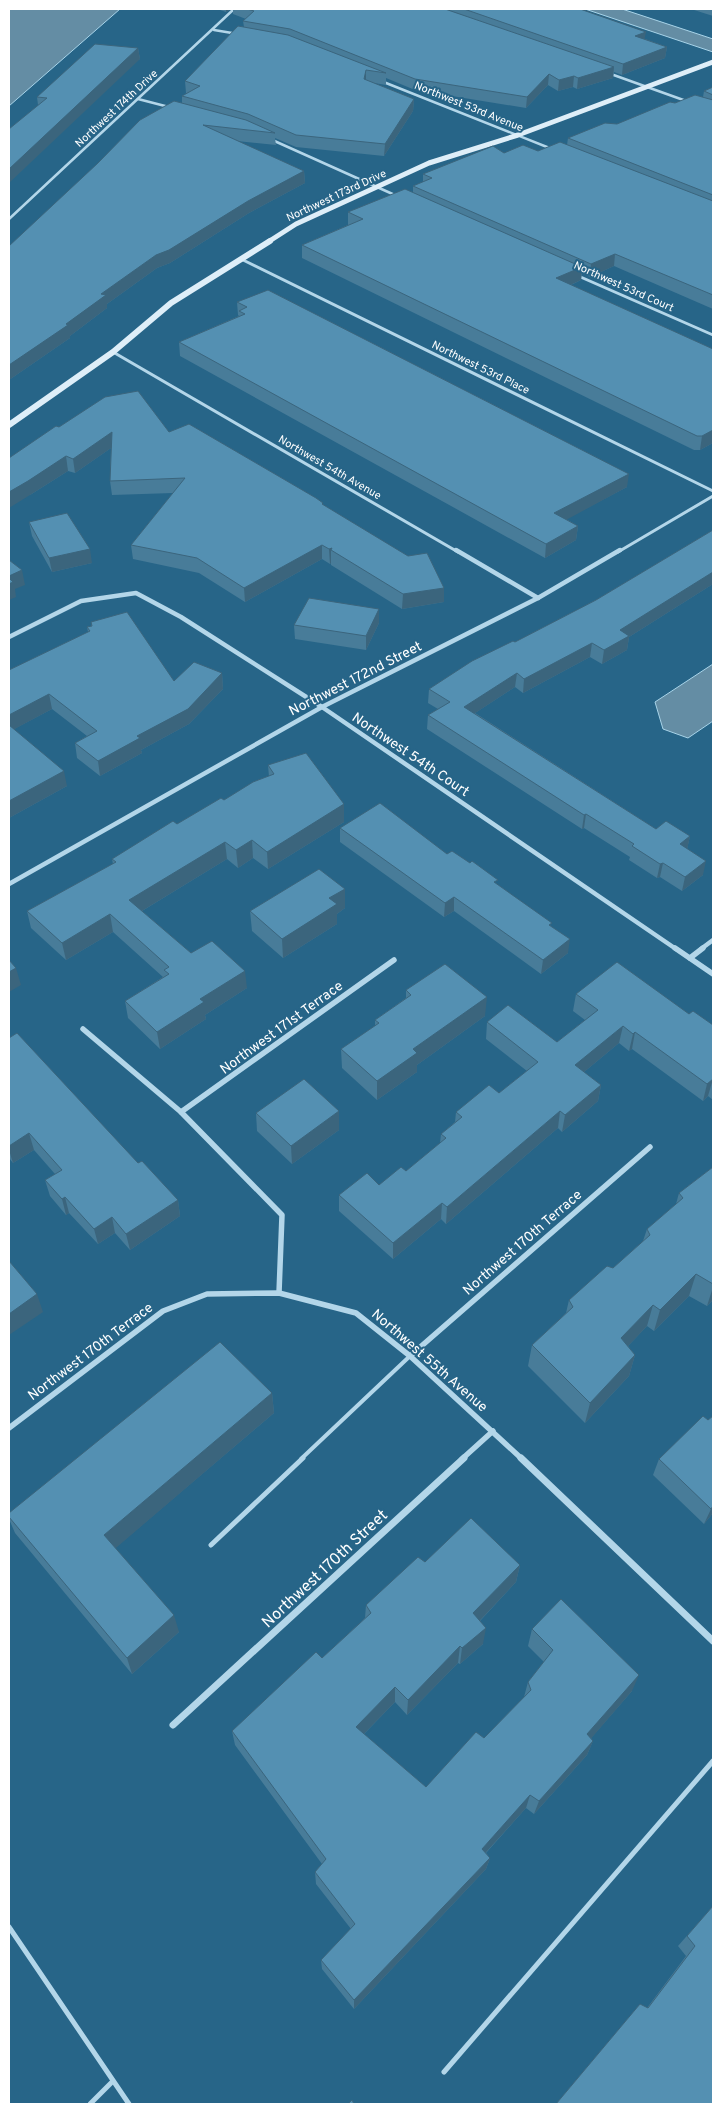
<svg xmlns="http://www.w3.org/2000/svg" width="722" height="2113" font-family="Overpass,sans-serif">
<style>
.water{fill:#648da4;stroke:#a8d4e9}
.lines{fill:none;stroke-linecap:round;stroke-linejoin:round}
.lane-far1{stroke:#b3d6e9;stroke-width:4}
.lane{stroke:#b3d6e9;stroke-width:5}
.street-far4{stroke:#b3d6e9;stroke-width:2.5}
.street-far3{stroke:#b3d6e9;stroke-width:3}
.street-far2{stroke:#b3d6e9;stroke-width:4.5}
.street-far1{stroke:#b3d6e9;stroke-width:5.5}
.street{stroke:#b3d6e9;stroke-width:7}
.secondary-far1{stroke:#deeef8;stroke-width:5}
.secondary{stroke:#deeef8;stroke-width:6}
.wall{fill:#487c99}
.shaded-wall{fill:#3b657d}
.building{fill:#5490b2;stroke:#3b657d}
.labels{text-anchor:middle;stroke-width:4;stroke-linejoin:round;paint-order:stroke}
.far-street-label{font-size:11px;fill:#fff;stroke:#276588}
.street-label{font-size:14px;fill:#fff;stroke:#276588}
.near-street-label{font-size:16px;fill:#fff;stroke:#276588}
</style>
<rect width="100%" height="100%" fill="#276588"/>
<g class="water">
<polygon points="9,9 120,9 9,106"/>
<polygon points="585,9 622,9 713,39 713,52"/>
<polygon points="713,664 713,721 688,738 663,729 655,702"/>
</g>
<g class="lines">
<polyline class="lane-far1" points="301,1459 410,1356"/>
<g class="lane">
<polyline points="211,1545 303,1458"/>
<polyline points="9,1927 129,2104"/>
<polyline points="444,2072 713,1761"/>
<polyline points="90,2104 113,2081"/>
</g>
<g class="street-far4">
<polyline points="214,30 238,34"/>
<polyline points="608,73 689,102"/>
<polyline points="381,81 552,149"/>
<polyline points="138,99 169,107"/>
<polyline points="270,139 397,196"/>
<polyline points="9,219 234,9"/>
</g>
<g class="street-far3">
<polyline points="241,259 713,491"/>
<polyline points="576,275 713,335"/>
<polyline points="113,352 458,552"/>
<polyline points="618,552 713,496"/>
</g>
<g class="street-far2">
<polyline points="456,550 538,598"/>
<polyline points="9,637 81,601 136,593 181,617 322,707 676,949"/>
<polyline points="9,884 322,707 538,598 620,550"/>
<polyline points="701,949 713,940"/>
</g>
<g class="street-far1">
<polyline points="675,948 713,974"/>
<polyline points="690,958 703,948"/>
<polyline points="83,1029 181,1112 282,1215 279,1293"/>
<polyline points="181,1112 394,960"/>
<polyline points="410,1356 650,1147"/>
<polyline points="9,1428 163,1311 207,1294 279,1293 356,1313 410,1356 522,1459"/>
<polyline points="462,1459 493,1431"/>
</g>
<g class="street">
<polyline points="521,1458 713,1641"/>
<polyline points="173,1725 464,1458"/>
</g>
<polyline class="secondary-far1" points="268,242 296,224 429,163 518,135 713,62"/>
<polyline class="secondary" points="9,425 113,352 171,303 270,241"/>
</g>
<g class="wall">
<polygon points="217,9 231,9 226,12"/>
<polygon points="233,9 580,9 645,39 667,47 665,58 622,75 614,72 613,78 577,89 573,87 558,91 548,85 526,108 415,90 386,78 386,85 374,83 414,99 413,111 384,156 296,147 275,138 276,145 237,141 304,171 305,183 249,213 170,263 157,268 107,304 107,308 70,336 70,338 9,380 182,103 182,96 187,93 186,93 185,81 244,27 243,21 246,19 233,14"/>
<polygon points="691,9 713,9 713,16"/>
<polygon points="138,48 140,59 38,105 37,97"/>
<polygon points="713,87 713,309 614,266 590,277 582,273 581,280 571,285 713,349 713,443 700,450 694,450 302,258 302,245 348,225 348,212 413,192 413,186 423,182 423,174 504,153 538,151 567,145 568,138 617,124 675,103 703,97 704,91"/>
<polygon points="237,302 627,487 566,519 578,526 576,540 545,558 180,356 179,342 239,316 238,315"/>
<polygon points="59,427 169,432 323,505 444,588 444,602 402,609 331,565 331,563 330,564 322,559 245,602 199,573 133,559 131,545 173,493 112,495 110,481 111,448 75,473 68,471 30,495"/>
<polygon points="29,522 92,563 52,572 32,536"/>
<polygon points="713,530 713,584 629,637 627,650 602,664 590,657 523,693 515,687 475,713 656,829 690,836 687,849 703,875 682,891 660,877 657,878 629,860 630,857 584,828 582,829 427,729 428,715 438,709 428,703 429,689 515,642 596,600"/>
<polygon points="91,622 174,681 222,673 223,689 189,724 141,750 142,753 100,776 77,758 75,743 87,736 52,709 14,729 67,786 9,818 9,670 88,632 87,627 91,626"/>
<polygon points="379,623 366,650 295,639 294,625"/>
<polygon points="268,765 344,822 268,869 253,858 238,868 227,859 142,911 191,953 247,988 205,1015 206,1019 160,1049 128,1018 125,1001 163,977 113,932 66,960 31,928 27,911 113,864 112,859 177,824 269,777"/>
<polygon points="340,828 447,854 498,885 552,927 568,953 541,974 454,911 444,917 340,842"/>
<polygon points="345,889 345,908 337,914 337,924 283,958 252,931 250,911"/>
<polygon points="406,990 485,1016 417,1065 417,1072 377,1100 342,1068 341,1049 375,1026 375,1020 406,998"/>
<polygon points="576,994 689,1014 713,1025 713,1100 708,1096 703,1101 632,1049 629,1051 619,1043 584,1072 601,1085 598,1101 562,1132 558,1128 446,1224 441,1219 393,1259 339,1211 339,1195 379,1185 406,1171 440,1143 441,1134 455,1122 456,1112 499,1093 527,1071 486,1039 487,1022 557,1042 585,1020 573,1011"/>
<polygon points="9,1038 138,1163 178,1200 180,1216 130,1250 115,1233 98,1244 69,1213 66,1215 50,1196 45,1180 55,1174 34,1150 13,1163 9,1158"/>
<polygon points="339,1111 339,1130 292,1164 257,1131 256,1113"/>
<polygon points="713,1167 713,1300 707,1306 689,1296 654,1331 647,1326 628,1346 635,1355 629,1376 585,1423 528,1366 532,1345 566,1313 569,1300 613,1268 643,1241 647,1229 676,1204 679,1193"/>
<polygon points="272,1393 274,1413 115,1548 179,1632 132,1674 15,1533 9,1519 9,1513"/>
<polygon points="713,1416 713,1513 704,1524 653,1475 659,1459"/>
<polygon points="425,1562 520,1565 516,1582 480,1621 483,1644 460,1664 458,1663 407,1715 395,1702 364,1734 426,1787 484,1738 524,1697 528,1682 544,1662 528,1646 532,1629 632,1691 591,1738 593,1741 587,1755 534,1814 526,1808 486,1853 490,1858 486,1869 354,2009 322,1969 321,1960 351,1929 316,1884 315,1872 322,1864 235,1745 232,1731 322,1658 365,1618 366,1605"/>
<polygon points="713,1906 713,2104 556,2104 640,2004 647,2008 686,1956 678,1946"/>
</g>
<g class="shaded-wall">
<polygon points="226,9 231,9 226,12"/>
<polygon points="646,32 644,42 635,36"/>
<polygon points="667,47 665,58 622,75 623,64"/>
<polygon points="138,48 140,59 9,183 9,169"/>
<polygon points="614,67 613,78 577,89 578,78"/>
<polygon points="366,70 366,82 364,79"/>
<polygon points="549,74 548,85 526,108 527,97"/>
<polygon points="574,76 573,87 558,91 559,80"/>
<polygon points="414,99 413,111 384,156 385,144"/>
<polygon points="304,171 305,183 249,213 170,263 157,268 107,304 107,308 70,336 70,338 9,380 9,365 66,324 101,294 156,255 248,201"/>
<polygon points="615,254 614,266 590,277 591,264"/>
<polygon points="582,267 581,280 555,292 556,278"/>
<polygon points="713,430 713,443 700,450 702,436"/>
<polygon points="112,432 114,446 75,473 73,459"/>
<polygon points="66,456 68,471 30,495 9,508 9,492"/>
<polygon points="629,474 627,487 553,527 554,513"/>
<polygon points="578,526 576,540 545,558 546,544"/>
<polygon points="322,545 322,559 245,602 244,588"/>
<polygon points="332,548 331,550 331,563 330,564 329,549"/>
<polygon points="90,549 92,563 52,572 49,558"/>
<polygon points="22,570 25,585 15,589 16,597 9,600 9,576"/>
<polygon points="713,572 713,584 629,637 627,650 602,664 604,650 620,630"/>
<polygon points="444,588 444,602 402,609 403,594"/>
<polygon points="379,609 379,623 366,650 366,636"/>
<polygon points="592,643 590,657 523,693 524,679"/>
<polygon points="222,673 223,689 189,724 141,750 142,753 100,776 98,761 137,736"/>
<polygon points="517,673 515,687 463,721 464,707"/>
<polygon points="49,694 52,709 9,732 9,715"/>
<polygon points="64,771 67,786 9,818 9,801"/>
<polygon points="344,804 344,822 268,869 267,852"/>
<polygon points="586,814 584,828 582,829 584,815"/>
<polygon points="690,836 687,850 680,844"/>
<polygon points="252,840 253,858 238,868 236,850"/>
<polygon points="225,842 227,859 132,917 129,900"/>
<polygon points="706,861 703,875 682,891 685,877"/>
<polygon points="663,863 660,877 657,878 660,864"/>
<polygon points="345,889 345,908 337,914 337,924 283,958 282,939 329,898"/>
<polygon points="454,897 454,911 444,917 445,903"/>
<polygon points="110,914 113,932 66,960 62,943"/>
<polygon points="570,939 568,953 541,974 543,960"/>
<polygon points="16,968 21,985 9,992 9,972"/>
<polygon points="245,971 247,988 205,1015 206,1019 160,1049 157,1032 200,999"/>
<polygon points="487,997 485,1016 417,1065 417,1072 377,1100 377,1081 413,1049"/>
<polygon points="623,1026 619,1043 572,1082 575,1065"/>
<polygon points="635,1032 632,1049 629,1051 633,1034"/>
<polygon points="713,1079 708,1096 703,1101 707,1084"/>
<polygon points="601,1085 598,1101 562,1132 565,1115"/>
<polygon points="339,1111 339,1130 292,1164 291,1146"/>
<polygon points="560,1111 558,1128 446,1224 447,1207"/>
<polygon points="29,1133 34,1150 13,1163 9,1150 9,1146"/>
<polygon points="65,1197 69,1213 66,1215 62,1199"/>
<polygon points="178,1200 180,1216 130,1250 126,1234"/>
<polygon points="442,1203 441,1219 393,1259 393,1243"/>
<polygon points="112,1217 115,1233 98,1244 94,1229"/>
<polygon points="696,1274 689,1296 654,1331 660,1310"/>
<polygon points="713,1287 713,1300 707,1306"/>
<polygon points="37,1294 43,1312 9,1335 9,1314"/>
<polygon points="653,1305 647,1326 616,1359 621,1338"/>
<polygon points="635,1355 629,1376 585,1423 590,1403"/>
<polygon points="272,1393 274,1413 110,1553 104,1535"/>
<polygon points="713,1506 713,1513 704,1524 711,1509"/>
<polygon points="520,1565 516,1582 471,1630 473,1613"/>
<polygon points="174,1615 179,1632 132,1674 127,1658"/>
<polygon points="486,1628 483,1644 460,1664 462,1648"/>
<polygon points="460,1646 458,1663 407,1715 408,1700"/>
<polygon points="639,1675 632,1691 582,1749 587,1734"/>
<polygon points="395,1687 395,1702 356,1742 356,1727"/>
<polygon points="593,1741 587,1755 534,1814 539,1801"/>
<polygon points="530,1795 526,1808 478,1861 482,1849"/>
<polygon points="490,1858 486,1869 354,2009 354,2000"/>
</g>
<g class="building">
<polygon points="247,9 445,9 614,67 578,78 574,76 559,80 549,74 527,97 415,79 290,29 243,21 254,11"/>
<polygon points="464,9 580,9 646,32 635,36 667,47 623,64"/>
<polygon points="238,26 288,35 386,73 366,70 364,79 414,99 385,144 296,135 248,114 182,96 200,86 185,81"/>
<polygon points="95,44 138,48 9,169 9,129 47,98 37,97"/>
<polygon points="713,87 713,95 704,91"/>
<polygon points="695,95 713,100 713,195 568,138 605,123 617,124 670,102 675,103"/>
<polygon points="174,101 246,120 275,133 203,125 304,171 248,201 169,250 156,255 101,294 106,295 66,324 68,325 9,365 9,246 98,163 140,120"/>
<polygon points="560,142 713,201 713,295 615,254 591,264 413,186 432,178 423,174 493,146 504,153 523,145 538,151"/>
<polygon points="405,189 582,267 556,278 713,349 713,430 702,436 697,436 302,245 363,219 348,212"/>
<polygon points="268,290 629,474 554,513 578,526 546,544 179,342 245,314 239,311 247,307 237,302"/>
<polygon points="138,391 169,432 189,424 316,498 323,503 322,504 408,556 427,553 444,588 403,594 331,550 332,548 329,549 322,545 244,588 197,558 131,545 185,478 110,481 112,432 73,459 66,456 28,481 9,492 9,458 56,426 59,427 105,397"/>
<polygon points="67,513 90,549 49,558 29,522"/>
<polygon points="713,530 713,572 620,630 629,636 604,650 592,643 524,679 517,673 464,707 656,829 666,821 690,836 680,844 706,861 685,877 663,863 660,864 632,846 634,844 586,814 584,815 428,715 450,702 429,689 472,661 513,641 515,642 596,600"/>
<polygon points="9,560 22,570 9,576"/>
<polygon points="9,578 13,582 9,584"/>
<polygon points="309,598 379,609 366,636 294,625"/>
<polygon points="127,612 174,681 194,662 222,673 188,709 137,736 140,738 98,761 75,743 97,731 49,694 9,715 9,670 90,631 87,627 92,626 91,622"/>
<polygon points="9,725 64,771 9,801"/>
<polygon points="306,753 344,804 267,852 252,840 236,850 225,842 129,900 191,953 212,941 245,971 200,999 204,1002 157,1032 125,1001 169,974 164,970 169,967 110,914 62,943 27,911 116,862 112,859 173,821 177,824 221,798 224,800 253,782 274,774 268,765"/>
<polygon points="380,803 447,854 452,851 470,863 472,861 498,880 494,882 552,923 549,925 570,939 543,960 454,897 445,903 340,828"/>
<polygon points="319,869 345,889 329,898 337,904 282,939 250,911"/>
<polygon points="9,960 16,968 9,972"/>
<polygon points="617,962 689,1014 693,1011 713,1025 713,1079 707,1084 635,1032 633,1034 623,1026 575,1065 601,1085 565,1115 560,1111 447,1207 442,1203 393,1243 339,1195 367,1173 379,1185 401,1167 406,1171 446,1138 441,1134 462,1117 456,1112 489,1085 499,1093 538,1062 487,1022 508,1005 557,1042 598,1010 576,994"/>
<polygon points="445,964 487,997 413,1049 417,1053 377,1081 341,1049 379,1023 375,1020 411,995 406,990"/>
<polygon points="17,1033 138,1163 142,1161 178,1200 126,1234 112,1217 94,1229 65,1197 62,1199 45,1180 62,1170 29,1133 9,1146 9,1038"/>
<polygon points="304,1079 339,1111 291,1146 256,1113"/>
<polygon points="713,1167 713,1284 696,1274 660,1310 653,1305 621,1338 635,1355 590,1403 532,1345 573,1307 569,1300 607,1266 613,1268 650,1235 647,1229 683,1198 679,1193"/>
<polygon points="9,1261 37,1294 9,1314"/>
<polygon points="220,1342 272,1393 104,1535 174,1615 127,1658 9,1517 9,1513"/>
<polygon points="703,1416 708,1420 713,1416 713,1506 711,1509 659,1459"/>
<polygon points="471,1518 520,1565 473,1613 486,1628 462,1648 460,1646 408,1700 395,1687 356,1727 426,1787 476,1732 484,1738 531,1690 528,1682 553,1650 532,1629 561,1599 639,1675 587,1734 593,1741 539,1801 530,1795 482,1849 490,1858 354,2000 321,1960 355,1924 315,1872 326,1859 232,1731 316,1652 322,1658 371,1613 366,1605 418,1557 425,1562"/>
<polygon points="713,1906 713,2104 556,2104 640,2004 648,2008 695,1946 687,1936"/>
<polygon points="352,2100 354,2104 348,2104"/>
</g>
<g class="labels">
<g class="far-street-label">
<text transform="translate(469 106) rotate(22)" y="4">Northwest 53rd Avenue</text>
<text transform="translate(116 108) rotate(-43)" y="4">Northwest 174th Drive</text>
<text transform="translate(336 195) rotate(-25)" y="4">Northwest 173rd Drive</text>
<text transform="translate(624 286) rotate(24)" y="4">Northwest 53rd Court</text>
<text transform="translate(481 367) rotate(26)" y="4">Northwest 53rd Place</text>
<text transform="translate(330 467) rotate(30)" y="4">Northwest 54th Avenue</text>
</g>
<g class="street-label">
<text transform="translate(355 678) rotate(-27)" y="5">Northwest 172nd Street</text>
<text transform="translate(411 754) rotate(34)" y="5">Northwest 54th Court</text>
<text transform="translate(281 1027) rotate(-36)" y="5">Northwest 171st Terrace</text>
<text transform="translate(522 1242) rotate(-41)" y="5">Northwest 170th Terrace</text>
<text transform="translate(90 1351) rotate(-37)" y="5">Northwest 170th Terrace</text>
<text transform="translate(430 1360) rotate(41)" y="5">Northwest 55th Avenue</text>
</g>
<g class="near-street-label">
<text transform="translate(324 1568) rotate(-43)" y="6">Northwest 170th Street</text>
</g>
</g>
<rect width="722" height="2113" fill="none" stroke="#ffffff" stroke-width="20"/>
</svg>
